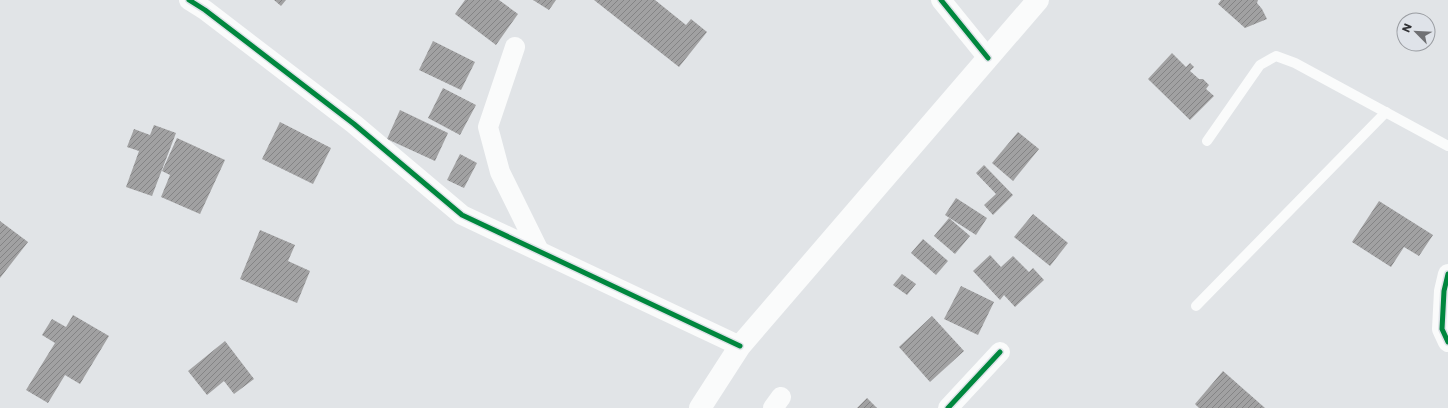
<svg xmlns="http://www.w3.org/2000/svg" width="1448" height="408" font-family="Poppins,sans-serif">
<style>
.building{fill:url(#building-hatch)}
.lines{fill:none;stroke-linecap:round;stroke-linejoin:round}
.lane{stroke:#fafbfb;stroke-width:10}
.street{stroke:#fafbfb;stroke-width:20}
.secondary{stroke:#fafbfb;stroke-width:22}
.cycleway-casing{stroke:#dfe3e9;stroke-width:8}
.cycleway{stroke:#00873e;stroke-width:5}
</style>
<defs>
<pattern id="building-hatch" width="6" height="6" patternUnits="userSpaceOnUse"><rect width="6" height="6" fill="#a1a1a2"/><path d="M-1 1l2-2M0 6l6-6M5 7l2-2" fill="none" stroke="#848485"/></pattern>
</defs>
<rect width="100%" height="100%" fill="#e1e4e7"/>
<g class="building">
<polygon points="274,0 286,0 281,6"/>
<polygon points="465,0 499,0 518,14 496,45 455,14"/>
<polygon points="533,0 556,0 549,10"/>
<polygon points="594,0 655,0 686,25 691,19 707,32 679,67"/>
<polygon points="1221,0 1258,0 1257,3 1262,9 1267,19 1245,28 1218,4"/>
<polygon points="433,41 475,62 461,90 419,70"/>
<polygon points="1172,53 1186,67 1190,63 1194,67 1190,71 1199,79 1203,79 1209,85 1206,89 1214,96 1190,120 1148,79"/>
<polygon points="443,88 476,105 460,135 428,118"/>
<polygon points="400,110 448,133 435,161 387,139"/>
<polygon points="280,122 331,148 313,184 262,159"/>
<polygon points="154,125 176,133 152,196 126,187 139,151 127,147 134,129 150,135"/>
<polygon points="1018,132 1039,149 1013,181 992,163"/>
<polygon points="177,138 225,160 200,214 161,197 170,175 162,171"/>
<polygon points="460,154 477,163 464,188 447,180"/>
<polygon points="984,165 1013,195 993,215 984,205 996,194 976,173"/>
<polygon points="956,198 987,218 976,235 945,215"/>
<polygon points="1379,201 1433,235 1419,256 1404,247 1391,267 1352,242"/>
<polygon points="1033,214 1068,243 1050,266 1014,237"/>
<polygon points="949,218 970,236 955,254 934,236"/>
<polygon points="0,221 28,242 0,278"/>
<polygon points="260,230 295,245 288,261 310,271 297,303 240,279"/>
<polygon points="923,239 948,261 936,275 911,253"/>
<polygon points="990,255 1001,267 1013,256 1029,272 1033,268 1044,280 1015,307 1004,295 1000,300 973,271"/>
<polygon points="902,274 916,284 907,295 893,285"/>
<polygon points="961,286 994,302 978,335 944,319"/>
<polygon points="73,315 109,336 80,384 65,375 48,403 26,390 55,343 42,335 52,319 66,327"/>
<polygon points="932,316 964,351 930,382 899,347"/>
<polygon points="225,341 254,379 234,394 224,381 207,395 188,371"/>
<polygon points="1223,371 1265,408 1199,408 1195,404"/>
<polygon points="867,398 877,408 857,408"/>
</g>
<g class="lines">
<g class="lane">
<polyline points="1207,141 1260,65 1276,56 1295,63 1448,146"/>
<polyline points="1196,306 1386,112"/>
</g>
<g class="street">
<polyline points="189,0 205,10 354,124 462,215 740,346"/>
<polyline points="941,0 988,58"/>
<polyline points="515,47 488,127 500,172 539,251"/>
<polyline points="1448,274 1444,291 1442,329 1448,342"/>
<polyline points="773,408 781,397"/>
<polyline points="948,408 1000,352"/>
</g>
<polyline class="secondary" points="700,408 740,346 1038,0"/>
<defs>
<g id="cycleway">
<polyline points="189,0 205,10 354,124 462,215 740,346"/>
<polyline points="941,0 988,58"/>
<polyline points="1448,274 1444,291 1442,329 1448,342"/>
<polyline points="948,408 1000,352"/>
</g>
</defs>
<use href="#cycleway" class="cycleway-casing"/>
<use href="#cycleway" class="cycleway"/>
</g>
<g transform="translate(1416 32) rotate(294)"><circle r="19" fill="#dfe3e9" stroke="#999ca1"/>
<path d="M0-3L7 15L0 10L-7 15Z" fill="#6f7073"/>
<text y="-6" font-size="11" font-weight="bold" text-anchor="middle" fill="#313235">N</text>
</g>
</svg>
